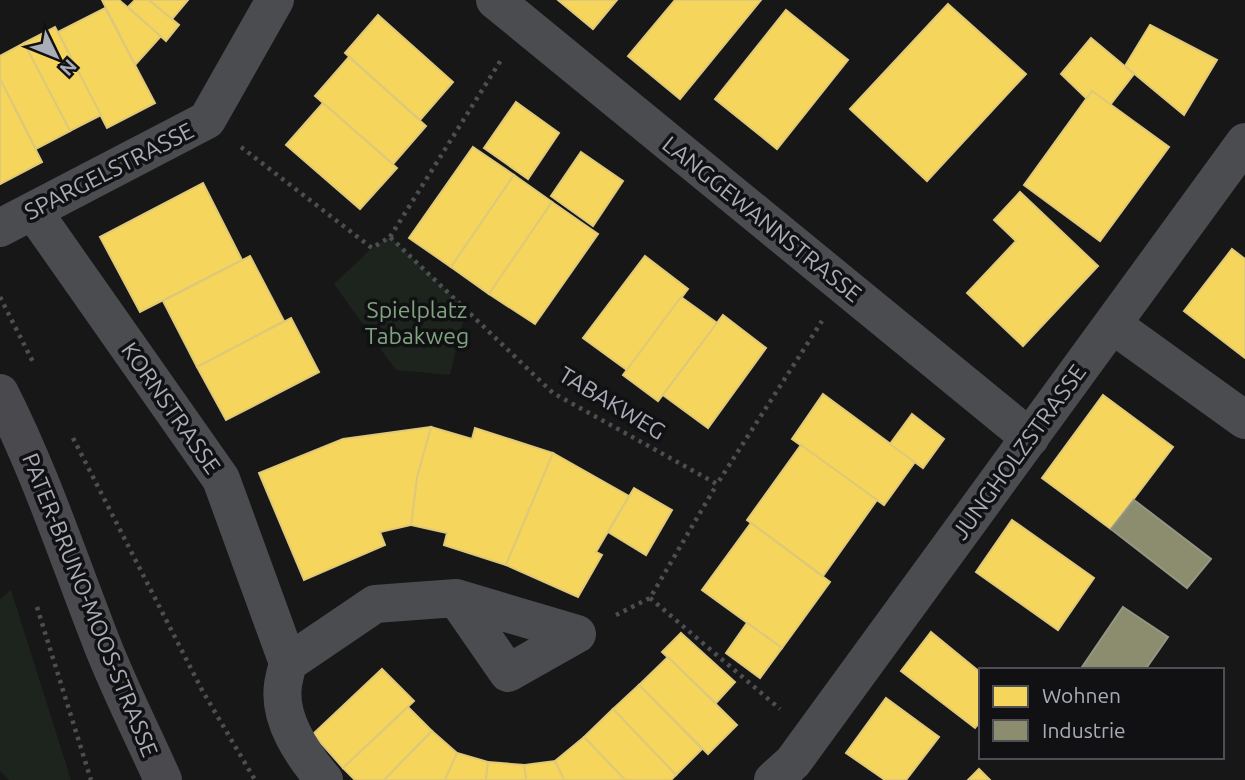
<svg xmlns="http://www.w3.org/2000/svg" width="1245" height="780" font-family="Ubuntu,sans-serif">
<style>
.green{fill:#1d241e}
.homes{fill:#f6d55c;stroke:#dfc978;stroke-width:2}
.industry{fill:#8c8c6e;stroke:#949684;stroke-width:2}
.lines{fill:none;stroke-linecap:round;stroke-linejoin:round}
.path{stroke:#4d4e52;stroke-width:4.5;stroke-dasharray:3.5 5;stroke-linecap:butt}
.minor{stroke:#4b4c50;stroke-width:38}
.secondary{stroke:#4a4a4e;stroke-width:38}
.labels{text-anchor:middle;stroke-width:7;stroke-linejoin:round;paint-order:stroke}
.street-label{font-size:23px;fill:#a8adb8;stroke:#111113}
.park-label{font-size:23px;fill:#7fa381;stroke:#111113}
</style>
<rect width="100%" height="100%" fill="#171717"/>
<g class="green">
<polygon points="390,237 466,309 450,375 396,370 334,284 372,248"/>
<polygon points="11,590 71,780 9,780 0,771 0,599"/>
</g>
<g class="homes">
<polygon points="102,0 119,0 161,36 135,65"/>
<polygon points="135,0 149,0 179,25 166,41 128,7"/>
<polygon points="149,0 188,0 172,19"/>
<polygon points="558,0 617,0 593,29"/>
<polygon points="675,0 761,0 680,99 628,56"/>
<polygon points="948,4 1026,74 927,181 850,109"/>
<polygon points="105,8 155,103 107,128 58,32"/>
<polygon points="786,10 848,60 777,149 715,99"/>
<polygon points="378,15 453,82 420,120 345,53"/>
<polygon points="1150,25 1217,60 1184,115 1125,66"/>
<polygon points="55,27 101,115 70,131 24,43"/>
<polygon points="1091,38 1134,74 1110,105 1092,91 1087,99 1061,74"/>
<polygon points="24,43 70,131 36,149 0,79 0,56"/>
<polygon points="349,57 426,126 393,164 315,96"/>
<polygon points="0,79 42,162 0,184"/>
<polygon points="1092,91 1169,147 1100,241 1024,185"/>
<polygon points="516,102 559,133 528,179 484,148"/>
<polygon points="323,103 397,168 360,209 286,145"/>
<polygon points="473,147 514,175 451,267 409,238"/>
<polygon points="581,152 623,181 593,226 551,196"/>
<polygon points="514,175 552,202 489,294 451,267"/>
<polygon points="203,183 242,260 140,312 100,237"/>
<polygon points="1020,192 1098,266 1023,346 967,293 1016,241 994,220"/>
<polygon points="552,202 598,234 535,324 489,294"/>
<polygon points="1232,249 1245,259 1245,358 1184,311"/>
<polygon points="250,256 284,321 197,367 163,301"/>
<polygon points="645,256 688,289 627,370 583,338"/>
<polygon points="681,297 717,323 658,401 623,375"/>
<polygon points="723,315 766,348 708,428 663,395"/>
<polygon points="291,318 319,372 226,420 197,367"/>
<polygon points="823,394 915,462 884,505 792,439"/>
<polygon points="1103,395 1173,447 1111,529 1042,478"/>
<polygon points="912,414 944,439 923,468 890,444"/>
<polygon points="431,427 472,439 475,428 553,453 506,565 444,545 447,533 411,525 417,477"/>
<polygon points="431,427 417,477 411,525 380,532 385,545 304,580 259,473 343,439"/>
<polygon points="801,445 877,500 823,576 747,520"/>
<polygon points="553,453 629,496 596,552 602,555 578,597 506,565"/>
<polygon points="634,488 672,510 646,555 608,532"/>
<polygon points="1012,520 1094,578 1058,630 976,572"/>
<polygon points="751,523 830,582 782,648 702,590"/>
<polygon points="747,623 782,648 760,678 726,653"/>
<polygon points="931,632 981,673 981,721 975,728 901,671"/>
<polygon points="681,633 735,682 716,703 662,652"/>
<polygon points="668,657 737,725 708,754 639,685"/>
<polygon points="382,669 414,701 343,768 313,734"/>
<polygon points="639,685 702,749 676,775 613,709"/>
<polygon points="886,698 939,737 906,780 885,780 846,753"/>
<polygon points="408,707 432,731 384,780 355,780 343,768"/>
<polygon points="613,709 676,775 671,780 625,780 584,737"/>
<polygon points="432,731 457,753 445,780 384,780"/>
<polygon points="584,737 625,780 564,780 555,761"/>
<polygon points="457,753 488,762 486,780 445,780"/>
<polygon points="555,761 564,780 526,780 524,765"/>
<polygon points="488,762 524,765 526,780 486,780"/>
<polygon points="979,769 990,780 968,780"/>
</g>
<g class="industry">
<polygon points="1134,500 1211,559 1187,588 1111,529"/>
<polygon points="1123,607 1168,637 1145,670 1080,670"/>
</g>
<g class="lines">
<g class="path">
<polyline points="241,147 372,248 390,237 553,393 717,484 822,321"/>
<polyline points="390,237 501,60"/>
<polyline points="0,297 33,362"/>
<polyline points="73,438 202,690 255,780"/>
<polyline points="650,598 780,709"/>
<polyline points="37,607 91,780"/>
<polyline points="616,615 650,598 717,484"/>
</g>
<g class="minor">
<polyline points="495,0 1030,438"/>
<polyline points="33,211 221,479 288,663"/>
<polyline points="0,228 207,120 275,0"/>
<polyline points="1113,325 1245,420"/>
<path d="M324,780C303,755 278,720 283,685C284,678 286,671 288,663L375,604L456,598L577,634L508,673L456,598"/>
<polyline points="773,780 793,762 1245,142"/>
</g>
<path class="secondary" d="M0,393C41,474 69,560 102,644C120,690 143,735 163,780"/>
</g>
<g class="labels">
<g class="street-label">
<text transform="translate(109 171) rotate(-27)" y="8">SPARGELSTRASSE</text>
<text transform="translate(762 219) rotate(39)" y="8">LANGGEWANNSTRASSE</text>
<text transform="translate(612 403) rotate(31)" y="8">TABAKWEG</text>
<text transform="translate(171 408) rotate(55)" y="8">KORNSTRASSE</text>
<text transform="translate(1019 452) rotate(-54)" y="8">JUNGHOLZSTRASSE</text>
<text transform="translate(90 605) rotate(68)" y="8">PATER-BRUNO-MOOS-STRASSE</text>
</g>
<g class="park-label">
<text x="417" y="318">Spielplatz<tspan x="417" dy="26">Tabakweg</tspan></text>
</g>
</g>
<rect x="979" y="668" width="245" height="91" fill="#111113" stroke="#4d4f55" stroke-width="2"/>
<rect x="993" y="686" width="35" height="21" fill="#f6d55c" stroke="#4d4f55" stroke-width="2"/>
<text x="1042" y="703" font-size="21" fill="#a8adb8">Wohnen</text>
<rect x="993" y="720" width="35" height="21" fill="#8c8c6e" stroke="#4d4f55" stroke-width="2"/>
<text x="1042" y="738" font-size="21" fill="#a8adb8">Industrie</text>
<g transform="translate(56 56) rotate(133)" stroke="#111113" stroke-width="5" paint-order="stroke">
<path d="M0-5L12 26L0 18L-12 26Z" fill="#a8adb8"/>
<text y="-10" font-size="19" font-weight="bold" text-anchor="middle" fill="#a8adb8">N</text>
</g>
</svg>
